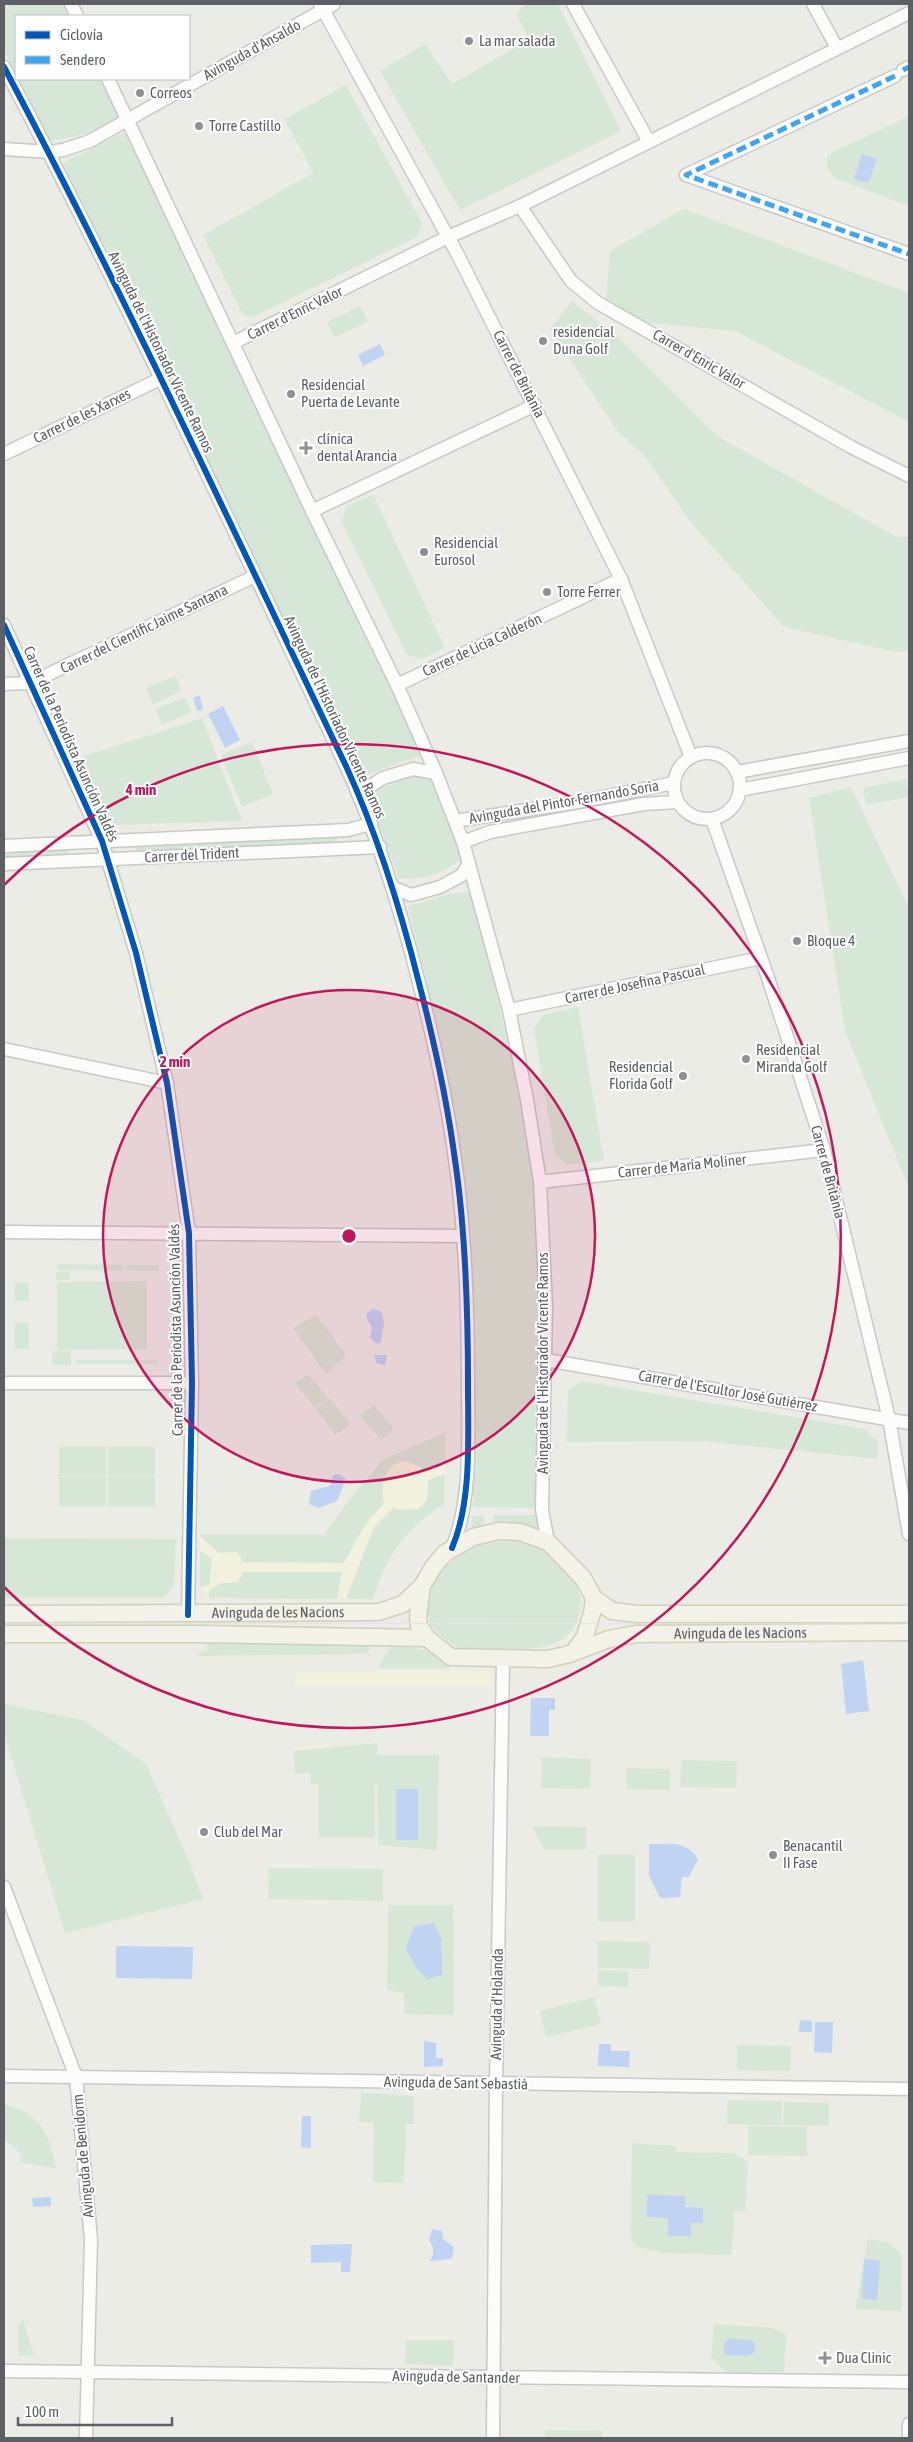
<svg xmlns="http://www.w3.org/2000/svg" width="913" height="2442" font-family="'Asap Condensed',sans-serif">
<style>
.green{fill:#d6e7d7}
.sand{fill:#f2f1de}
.water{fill:#c0d3f2}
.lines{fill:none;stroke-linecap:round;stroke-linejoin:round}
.minor-casing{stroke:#c8c8c8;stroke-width:15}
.major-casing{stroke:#d1cfb8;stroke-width:19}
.minor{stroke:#fcfcfb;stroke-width:12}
.major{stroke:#f2f2e9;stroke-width:16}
.tram{stroke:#e3e4e3;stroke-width:1}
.quiet{stroke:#40a5ee;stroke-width:5;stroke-dasharray:10 5;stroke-linecap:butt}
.cycleway-casing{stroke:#fff;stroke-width:9}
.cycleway{stroke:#0057b8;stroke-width:6}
.ring{fill:none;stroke:#c2185b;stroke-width:2.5}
.poi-dot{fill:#8f9092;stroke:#fff;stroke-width:2}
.labels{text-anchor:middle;stroke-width:4;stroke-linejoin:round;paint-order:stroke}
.poi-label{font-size:15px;fill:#5d5f64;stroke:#fff;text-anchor:start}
.street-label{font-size:15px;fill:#5d5f64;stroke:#fff}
.centre{fill:#c2185b;stroke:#fff;stroke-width:2.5}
.ring-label{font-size:15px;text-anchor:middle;font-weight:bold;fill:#c2185b;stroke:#fff;stroke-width:4;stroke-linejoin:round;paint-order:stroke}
</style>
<rect width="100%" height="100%" fill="#ecece7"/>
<g class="green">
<polygon points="11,4 63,4 69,16 16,16 16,74 4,49 4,7"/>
<polygon points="526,4 558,4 621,131 460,210 380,71 425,44 452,84 529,40 516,13"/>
<path d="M19,79H101L120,116C94,133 80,137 50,140Z"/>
<polygon points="346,85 422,223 417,237 253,317 243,315 203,235 313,173 285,119"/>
<polygon points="909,116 909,206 834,178 827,167 827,155"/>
<polygon points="127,131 422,755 360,777 63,163"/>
<polygon points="684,209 909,293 909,422 735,331 650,323 606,303 610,251"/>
<polygon points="572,301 619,338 717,436 895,536 909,537 909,651 896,652 784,627 689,520 645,456 618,432 550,329"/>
<polygon points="360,306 368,322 334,337 327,322"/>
<polygon points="373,494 445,648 421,659 407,655 342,522 346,507"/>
<polygon points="176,676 182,691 153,704 146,688"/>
<polygon points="185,697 192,712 162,725 156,709"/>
<polygon points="202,718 242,821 115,825 105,818 79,758"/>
<polygon points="252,742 273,794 242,807 221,755"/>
<path d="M418,775L434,781L463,860C454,863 450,867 442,871C429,878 413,880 399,878L372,808L377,789Z"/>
<polygon points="906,779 909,797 866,805 863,788"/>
<polygon points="851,787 909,908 909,1188 845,1031 809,798"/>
<polygon points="337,837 337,844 136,853 136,846"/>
<polygon points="69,849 69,856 4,859 4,852"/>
<path d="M471,892C496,989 520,1088 533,1187C547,1293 540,1401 539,1508L473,1507V1373L462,1166L443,1052L408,906L450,894Z"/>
<polygon points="578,1007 604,1161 569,1165 555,1155 534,1029 543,1015"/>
<polygon points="177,1256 178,1302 174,1302 173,1257"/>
<polygon points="57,1264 123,1265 123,1271 57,1270"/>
<polygon points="126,1265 159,1265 159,1271 126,1270"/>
<polygon points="70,1271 70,1280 56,1280 56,1272"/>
<polygon points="147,1281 147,1349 57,1350 57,1282"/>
<rect x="15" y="1282" width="14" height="19"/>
<polygon points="174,1315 179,1316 180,1358 177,1362 174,1361"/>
<polygon points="316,1315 346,1355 326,1374 293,1328"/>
<rect x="15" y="1322" width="14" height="27"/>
<rect x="52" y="1351" width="19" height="14"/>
<polygon points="75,1360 157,1360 158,1364 75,1364"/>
<polygon points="308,1374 328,1398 315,1408 295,1383"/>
<polygon points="581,1381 865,1429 877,1441 878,1459 701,1441 567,1442 568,1391"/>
<polygon points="330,1398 350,1424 335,1435 317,1409"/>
<polygon points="374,1405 394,1430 381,1440 360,1416"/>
<path d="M446,1432L444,1504C404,1530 388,1554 373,1599L210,1598L200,1587V1535H324L348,1501L384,1459Z"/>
<rect x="59" y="1447" width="47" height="29"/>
<rect x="108" y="1447" width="47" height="29"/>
<rect x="59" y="1477" width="47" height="29"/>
<rect x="108" y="1477" width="47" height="29"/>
<polygon points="484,1515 484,1527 472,1528 472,1516"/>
<polygon points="494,1515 540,1515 539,1528 520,1525 494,1525"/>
<polygon points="4,1538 176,1539 174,1585 163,1598 4,1598"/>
<path d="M523,1541C534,1546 549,1550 558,1558C591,1584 589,1638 543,1647C518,1651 488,1648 462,1648C454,1646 449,1642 442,1637C409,1611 438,1566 467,1550C484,1540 504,1542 523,1541Z"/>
<polygon points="208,1640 374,1643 366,1654 199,1656 199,1652 207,1651"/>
<polygon points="391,1645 427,1650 450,1668 378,1668"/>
<polygon points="4,1704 83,1720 146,1764 189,1861 203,1899 65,1933 4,1733"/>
<polygon points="377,1743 377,1755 439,1755 437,1850 378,1845 377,1785 375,1785 375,1838 319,1838 319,1784 311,1784 310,1773 295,1774 294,1751"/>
<polygon points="542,1757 591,1759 590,1789 541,1788"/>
<polygon points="681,1760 737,1761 736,1788 680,1787"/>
<polygon points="627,1768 670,1769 670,1790 626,1789"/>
<polygon points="532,1826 586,1827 586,1849 544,1849"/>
<rect x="598" y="1855" width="37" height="66"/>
<polygon points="268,1868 383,1869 383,1901 269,1899"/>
<polygon points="388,1905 453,1905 454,2015 404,2014 404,1993 387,1990"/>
<polygon points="598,1941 650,1942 649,1969 598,1968"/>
<polygon points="598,1970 629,1971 628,1987 598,1986"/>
<polygon points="594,1997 601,2024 546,2037 540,2011"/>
<polygon points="737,2045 791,2046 791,2071 737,2070"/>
<polygon points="361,2093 414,2096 414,2124 406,2124 404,2183 373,2182 374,2123 359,2122"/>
<polygon points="728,2100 782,2101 781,2125 727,2124"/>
<polygon points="784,2102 829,2103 829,2126 783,2125"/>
<path d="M4,2104C41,2114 49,2133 56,2168L22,2163L19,2152L4,2139Z"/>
<polygon points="748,2126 807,2127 807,2156 748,2155"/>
<polygon points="632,2143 676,2146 677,2152 733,2153 748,2161 745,2212 734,2211 732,2255 664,2253 637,2247 631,2238"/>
<polygon points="868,2239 890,2243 902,2255 901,2311 855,2309"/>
<polygon points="23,2320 34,2355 19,2356 18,2326"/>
<polygon points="714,2324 773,2328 786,2334 784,2372 725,2372 711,2357"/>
<polygon points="406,2340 454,2340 453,2366 405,2364"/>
<polygon points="545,2430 602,2431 602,2438 545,2438"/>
</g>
<g class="sand">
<path d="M445,1461V1474L428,1480L427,1500L419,1509L398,1510L393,1508L374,1527L346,1599H337L342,1572H243L238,1583H220L209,1592V1597L200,1587L209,1585L212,1559L200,1550V1536L219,1553L237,1552L243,1562L344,1563L363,1528L384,1503C379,1485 387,1455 412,1463C417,1465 421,1468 426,1471Z"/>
<polygon points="296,1671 487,1671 494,1675 492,1686 295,1686"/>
</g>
<g class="water">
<polygon points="862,154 877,159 868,183 854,179"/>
<polygon points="380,344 385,355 363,366 358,355"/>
<polygon points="200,695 203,710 197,711 193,698"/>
<polygon points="223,706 240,740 225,748 208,714"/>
<polygon points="373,1309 382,1312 384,1323 381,1342 377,1344 370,1338 372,1328 367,1319 367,1313"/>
<polygon points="374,1355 387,1355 385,1365 377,1364"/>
<polygon points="336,1474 339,1474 346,1479 337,1501 319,1508 309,1504 311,1491 330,1486 333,1476"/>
<polygon points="863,1660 869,1711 846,1714 841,1664"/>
<polygon points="531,1698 555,1698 555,1710 549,1710 549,1736 530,1736"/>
<rect x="396" y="1789" width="22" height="51"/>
<path d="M649,1844C670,1844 686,1840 698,1859L689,1877H682L680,1897L660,1898L649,1876Z"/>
<polygon points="434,1923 441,1939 442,1975 427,1979 417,1969 406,1949 414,1926"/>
<polygon points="116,1946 193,1947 192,1979 116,1978"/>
<polygon points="800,2020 812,2021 812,2032 799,2032"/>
<polygon points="815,2022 833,2022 832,2053 814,2052"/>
<polygon points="424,2041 436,2043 436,2058 443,2058 443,2066 424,2067"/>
<polygon points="599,2044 611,2044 611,2051 630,2051 629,2067 598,2066"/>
<polygon points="302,2116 311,2116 311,2148 301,2147"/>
<polygon points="647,2195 685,2196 685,2207 703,2208 703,2223 691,2223 691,2236 668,2236 668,2218 647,2217"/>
<polygon points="51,2197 51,2206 33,2207 32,2198"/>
<path d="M432,2229L442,2231L443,2239L454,2247L452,2259L430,2261C435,2251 434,2249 429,2240Z"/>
<polygon points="352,2244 350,2272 341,2272 341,2262 311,2263 311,2245"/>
<polygon points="864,2259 880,2261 877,2300 862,2299"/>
<path d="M728,2339L752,2340L756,2346L754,2353L746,2356L726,2355C721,2349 723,2344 728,2339Z"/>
</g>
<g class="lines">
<defs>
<g id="minor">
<polyline points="71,4 77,16"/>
<polyline points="320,4 459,257 621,579 691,757"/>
<polyline points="573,4 649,142"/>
<polyline points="813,4 837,48"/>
<path d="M4,67C125,296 234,532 346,766C378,836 400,907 419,983C434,1041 447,1100 455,1160C466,1234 468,1311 468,1385C468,1437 472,1501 452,1548"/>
<polyline points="903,70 909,67"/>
<polyline points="895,76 686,175 909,254"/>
<polyline points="108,79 312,511 397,685 436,773 463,842 509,1010 527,1100 540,1182 546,1306 542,1510 548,1542"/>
<polyline points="4,149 49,152 63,150 90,141 334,4"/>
<polyline points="520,206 571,281 598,303 851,447 909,476"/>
<polyline points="233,343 448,237 520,206 909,13"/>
<polyline points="4,454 160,379"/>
<polyline points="312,511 535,405"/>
<polyline points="4,625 102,841 136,953 167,1083 189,1233 192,1383 188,1615"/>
<polyline points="4,684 30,683 255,576"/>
<polyline points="397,685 621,579"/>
<circle cx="707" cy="786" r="33"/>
<polyline points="737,772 909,741"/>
<polyline points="740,790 909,758"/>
<polyline points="358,794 383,778 413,769 436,773"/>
<polyline points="712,819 766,972 824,1150 889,1419 909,1534"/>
<polyline points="455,821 578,802 674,783"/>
<polyline points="463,842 490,832 644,804 677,802"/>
<polyline points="4,846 348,830 371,824"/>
<polyline points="4,864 380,847"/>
<polyline points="394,888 411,895 440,887 462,875 469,863"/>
<polyline points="509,1010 761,958"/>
<polyline points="4,1049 167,1083"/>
<polyline points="540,1182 824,1150"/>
<polyline points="4,1232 462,1236"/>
<polyline points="546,1360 909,1423"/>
<polyline points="4,1383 192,1383"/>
<polyline points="4,1887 76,2077 91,2240 86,2438"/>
<polyline points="4,2076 909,2089"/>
<polyline points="4,2371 909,2382"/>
<polyline points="493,2438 496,2083 503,1659"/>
<polyline points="909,2438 909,2424"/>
</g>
<g id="major">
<polyline points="594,1598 612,1611 637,1614 909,1614"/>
<path id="s1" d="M4,1614L379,1612L403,1604L422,1586"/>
<polyline points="4,1634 203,1634 427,1638"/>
<path id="s2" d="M574,1652L585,1636L592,1613L594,1598L583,1578L548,1542L520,1532L499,1531L473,1537L445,1553L434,1566L422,1586L418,1617L419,1625L427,1638L451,1657L548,1659L569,1654L609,1639L637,1634L909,1632"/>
</g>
</defs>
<use href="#minor" class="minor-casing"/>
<use href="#major" class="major-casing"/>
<use href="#minor" class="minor"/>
<use href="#major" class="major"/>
<polyline class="tram" points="4,1623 909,1624"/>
<g class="quiet">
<polyline points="903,70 909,67"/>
<polyline points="895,76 686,175 909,254"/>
</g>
<defs>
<g id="cycleway">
<path d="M4,67C125,296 234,532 346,766C378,836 400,907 419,983C434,1041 447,1100 455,1160C466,1234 468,1311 468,1385C468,1437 472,1501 452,1548"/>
<polyline points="4,625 102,841 136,953 167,1083 189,1233 192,1383 188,1615"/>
</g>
</defs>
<use href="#cycleway" class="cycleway-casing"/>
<use href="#cycleway" class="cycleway"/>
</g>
<circle cx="349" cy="1236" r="246" fill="#c2185b" fill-opacity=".12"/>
<g class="ring">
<circle cx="349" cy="1236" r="246"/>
<path d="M4 885A492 492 0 1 1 4 1587"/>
</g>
<g class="poi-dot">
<circle cx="469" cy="41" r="5"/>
<circle cx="140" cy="93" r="5"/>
<circle cx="199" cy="126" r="5"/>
<circle cx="543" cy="341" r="5"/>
<circle cx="291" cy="394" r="5"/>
<path d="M303.5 440.5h5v5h5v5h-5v5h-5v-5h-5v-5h5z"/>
<circle cx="424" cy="552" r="5"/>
<circle cx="547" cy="592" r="5"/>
<circle cx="797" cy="941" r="5"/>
<circle cx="746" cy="1059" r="5"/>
<circle cx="683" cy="1076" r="5"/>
<circle cx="204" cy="1832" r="5"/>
<circle cx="773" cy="1855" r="5"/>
<path d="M822.5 2350.5h5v5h5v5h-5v5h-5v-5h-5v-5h5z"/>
</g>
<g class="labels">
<g class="poi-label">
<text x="479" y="46">La mar salada</text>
<text x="150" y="98">Correos</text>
<text x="209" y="131">Torre Castillo</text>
<text x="553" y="337">residencial<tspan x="553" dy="17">Duna Golf</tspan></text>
<text x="301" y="390">Residencial<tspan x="301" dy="17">Puerta de Levante</tspan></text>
<text x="317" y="444">clínica<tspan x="317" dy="17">dental Arancia</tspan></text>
<text x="434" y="548">Residencial<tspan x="434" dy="17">Eurosol</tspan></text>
<text x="557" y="597">Torre Ferrer</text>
<text x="807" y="946">Bloque 4</text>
<text x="756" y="1055">Residencial<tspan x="756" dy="17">Miranda Golf</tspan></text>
<text x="673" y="1072" text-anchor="end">Residencial<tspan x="673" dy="17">Florida Golf</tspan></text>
<text x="214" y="1837">Club del Mar</text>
<text x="783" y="1851">Benacantil<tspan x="783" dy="17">II Fase</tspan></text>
<text x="836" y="2363">Dua Clinic</text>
</g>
<g class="street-label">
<text transform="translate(252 50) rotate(-29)" y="5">Avinguda d'Ansaldo</text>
<text transform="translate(295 313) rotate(-26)" y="5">Carrer d'Enric Valor</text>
<text transform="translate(161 352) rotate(64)" y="5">Avinguda de l'Historiador Vicente Ramos</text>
<text transform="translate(699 359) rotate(30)" y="5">Carrer d'Enric Valor</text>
<text transform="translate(519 374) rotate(63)" y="5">Carrer de Britània</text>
<text transform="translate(82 416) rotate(-26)" y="5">Carrer de les Xarxes</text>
<text transform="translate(144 629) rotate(-26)" y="5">Carrer del Científic Jaime Santana</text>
<text transform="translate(482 645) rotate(-25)" y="5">Carrer de Licia Calderón</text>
<text transform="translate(335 717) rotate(65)" y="5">Avinguda de l'Historiador Vicente Ramos</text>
<text transform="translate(71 744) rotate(66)" y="5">Carrer de la Periodista Asunción Valdés</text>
<text transform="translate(564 802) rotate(-10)" y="5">Avinguda del Pintor Fernando Soria</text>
<text transform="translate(192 855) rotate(-3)" y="5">Carrer del Trident</text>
<text transform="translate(635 984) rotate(-12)" y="5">Carrer de Josefina Pascual</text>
<text transform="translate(682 1166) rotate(-6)" y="5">Carrer de María Moliner</text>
<text transform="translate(828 1172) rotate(75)" y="5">Carrer de Britània</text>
<text transform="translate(176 1330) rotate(-91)" y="5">Carrer de la Periodista Asunción Valdés</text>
<text transform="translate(543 1363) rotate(-90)" y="5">Avinguda de l'Historiador Vicente Ramos</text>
<text transform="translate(728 1391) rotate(10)" y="5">Carrer de l'Escultor José Gutiérrez</text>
<text dy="5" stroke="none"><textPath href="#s1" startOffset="274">Avinguda de les Nacions</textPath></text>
<text dy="5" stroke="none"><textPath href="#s2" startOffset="660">Avinguda de les Nacions</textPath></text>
<text transform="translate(497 2004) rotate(-89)" y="5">Avinguda d'Holanda</text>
<text transform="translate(456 2083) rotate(1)" y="5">Avinguda de Sant Sebastià</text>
<text transform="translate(83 2156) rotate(-95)" y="5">Avinguda de Benidorm</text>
<text transform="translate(456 2377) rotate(1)" y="5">Avinguda de Santander</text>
</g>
</g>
<circle cx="349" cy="1236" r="8" class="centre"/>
<g class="ring-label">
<text x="141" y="795">4 min</text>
<text x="175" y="1067">2 min</text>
</g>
<rect width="913" height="2442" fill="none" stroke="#5d5f64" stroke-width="10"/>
<rect x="15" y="15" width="175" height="65" fill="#ffffff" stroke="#bebfc1"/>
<rect x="25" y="31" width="25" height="8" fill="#0057b8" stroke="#bebfc1"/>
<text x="60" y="40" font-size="15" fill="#5d5f64">Ciclovía</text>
<rect x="25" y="56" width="25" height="8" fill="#40a5ee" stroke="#bebfc1"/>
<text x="60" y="65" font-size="15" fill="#5d5f64">Sendero</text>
<path d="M18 2417v8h154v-8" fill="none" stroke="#5d5f64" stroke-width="2.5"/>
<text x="25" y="2417" font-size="15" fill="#5d5f64" stroke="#ffffff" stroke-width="4" paint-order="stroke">100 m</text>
</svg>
